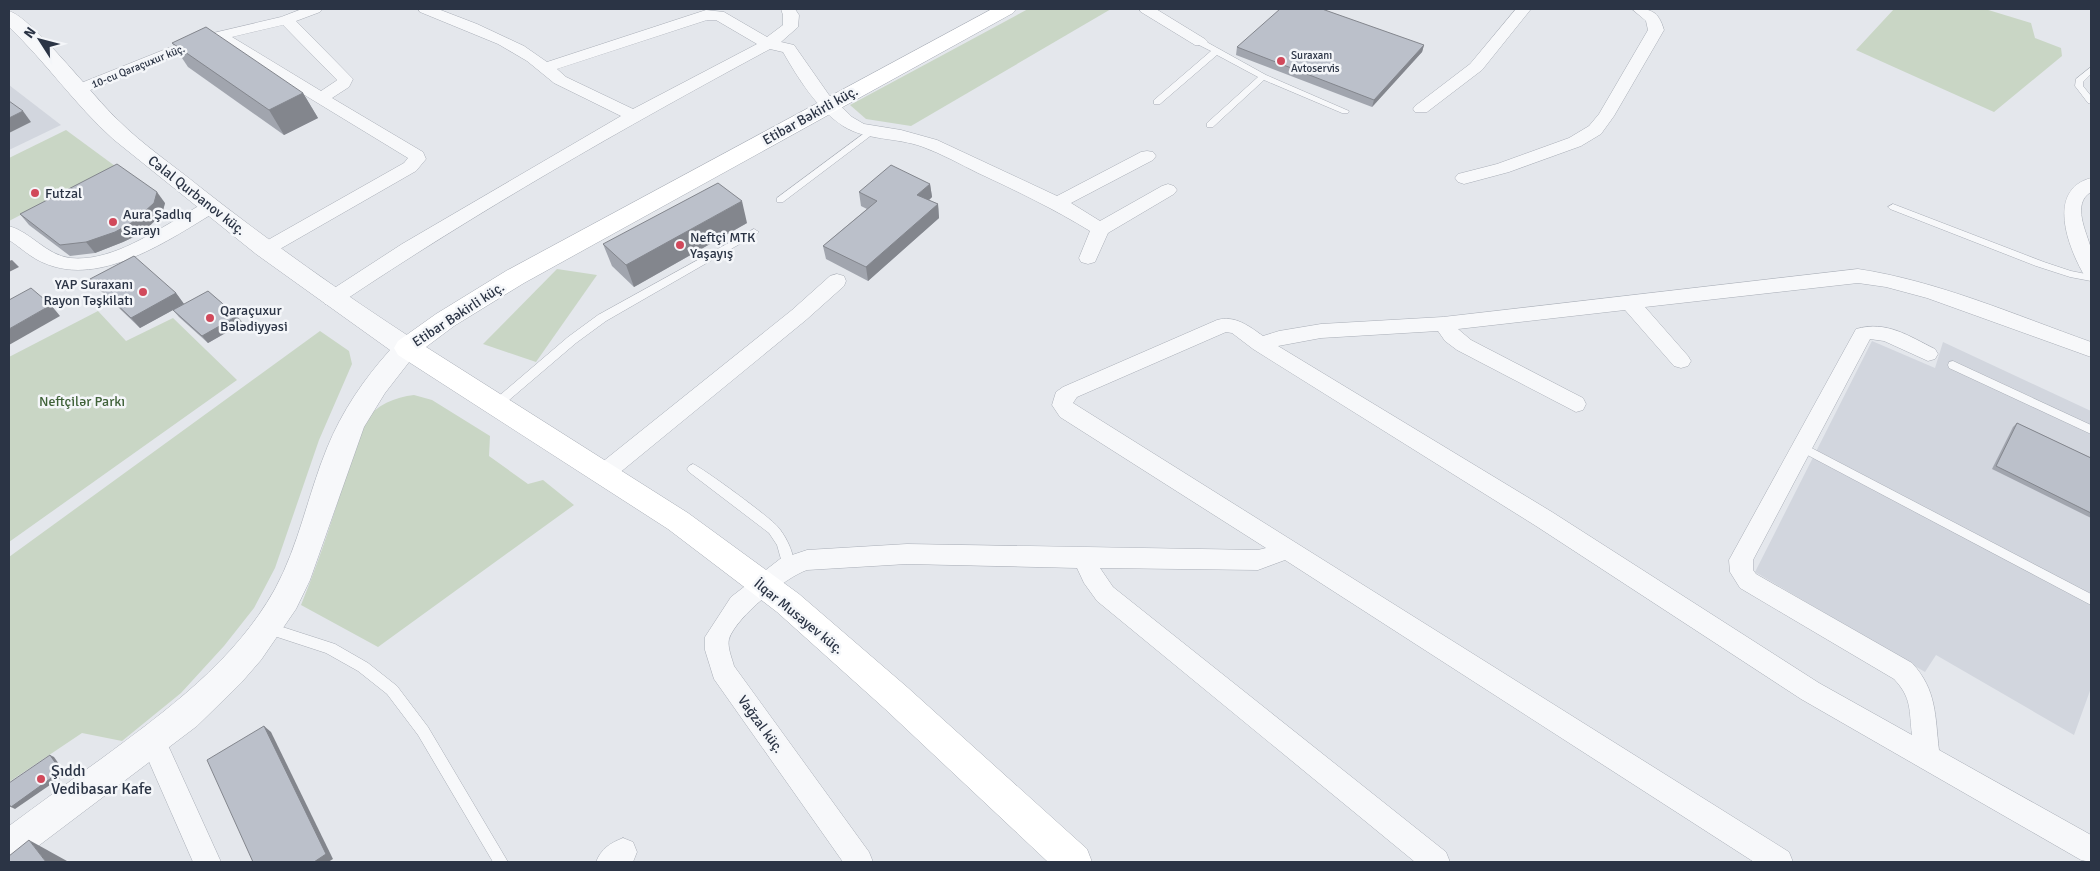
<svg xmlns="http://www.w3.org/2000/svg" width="2100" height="871" font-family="Signika,sans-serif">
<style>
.built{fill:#d2d6de}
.green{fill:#c9d6c5}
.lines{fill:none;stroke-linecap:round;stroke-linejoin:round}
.service-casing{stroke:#a9aeb7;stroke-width:1}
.minor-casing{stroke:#a9aeb7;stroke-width:1}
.tertiary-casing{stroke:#a9aeb7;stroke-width:1}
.secondary-casing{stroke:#a9aeb7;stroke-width:1}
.service{fill:#f7f8fa;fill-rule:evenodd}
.minor{fill:#f7f8fa;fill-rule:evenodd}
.tertiary{fill:#f7f8fa;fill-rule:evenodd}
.secondary{fill:#fff;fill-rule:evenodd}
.wall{fill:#a1a5ae}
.shaded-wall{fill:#83868d}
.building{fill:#bbc0ca;stroke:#83868d}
.poi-dot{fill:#d1495b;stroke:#f4f6f9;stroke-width:2}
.labels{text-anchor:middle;stroke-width:5;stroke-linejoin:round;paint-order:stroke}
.far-poi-label{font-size:11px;fill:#2b3445;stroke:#f4f6f9;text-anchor:start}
.far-street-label{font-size:11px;fill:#2b3445;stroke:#f4f6f9}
.street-label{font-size:14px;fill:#2b3445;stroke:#f4f6f9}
.poi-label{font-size:14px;fill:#2b3445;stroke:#f4f6f9;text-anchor:start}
.park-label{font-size:14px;fill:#3f6138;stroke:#f4f6f9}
.near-poi-label{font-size:16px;fill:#2b3445;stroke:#f4f6f9;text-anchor:start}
</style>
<rect width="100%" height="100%" fill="#e4e7ec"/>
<g class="built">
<polygon points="9,85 61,125 9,150"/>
<polygon points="1872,341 1935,368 1943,342 2091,411 2091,688 2074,735 1936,655 1925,672 1755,572"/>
</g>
<g class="green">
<polygon points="1028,9 1111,9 911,126 866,119 850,105"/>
<polygon points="1894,9 1985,9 2031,23 2035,38 2061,48 2062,56 1994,112 1856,50"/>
<polygon points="66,130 115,166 9,221 9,158"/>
<polygon points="557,269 597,275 536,362 483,344"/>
<polygon points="98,311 126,341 173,318 237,380 9,542 9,357"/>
<polygon points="320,331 349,351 352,364 319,440 275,568 254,608 224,646 181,693 122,741 82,733 9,782 9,557"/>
<path d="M414,395L432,400L490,436L489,456L528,484L543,480L574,505L378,647L301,605C315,571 327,536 338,501C345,475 350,444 365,421C376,405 395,397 414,395Z"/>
</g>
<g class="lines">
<defs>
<g id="service">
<polygon points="1197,40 1203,40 1266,75 1349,111 1348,113 1342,113 1264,80 1213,127 1207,127 1207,123 1258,77 1217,55 1160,104 1154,104 1154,100 1211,51 1197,44"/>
<polygon points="2091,67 2091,74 2083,82 2083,86 2091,96 2091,104 2088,103 2075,86 2076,79"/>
<polygon points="870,129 874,132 873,134 783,202 777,202 777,198"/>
<polygon points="1893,204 2044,262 2071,271 2091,275 2091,281 2070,277 2036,266 1890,209 1888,207"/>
<polygon points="754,229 759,232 757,234 606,321 576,343 501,407 493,407 491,404 493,401 568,337 598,315"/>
<polygon points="1953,361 2091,425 2091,434 1949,368 1948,365 1949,362"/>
<polygon points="1802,443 2091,594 2091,605 1798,450 1796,447 1798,444"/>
<path d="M693,464C703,468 771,518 778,527C786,536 798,559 792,570L788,571L784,570L777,545L769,533L689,472L687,469L689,466Z"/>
<polygon points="267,622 335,644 368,663 397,686 428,727 508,862 493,862 418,735 387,694 358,671 326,653 262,632 261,628 262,624"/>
</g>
<g id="minor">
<path d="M302,9H322L320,12L296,21L353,79L349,87L332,98L423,152L426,159L416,171L273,253L266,255L259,253L257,249L259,245L404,163L408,158L216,41L206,43L83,93H71L69,90L71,87L196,37L281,17ZM283,25L337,80L336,81L321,91L232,37Z"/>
<path d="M418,9H438L477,24L524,46L547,62L706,10L724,12L767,37L783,25V15L781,9H795L799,15L798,27L781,42L794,45L829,95L852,117L864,124L901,130L937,140L1057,196L1141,152L1147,151L1153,152L1156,156L1153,160L1071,203L1100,221L1162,186L1168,184L1174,186L1177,190L1174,194L1108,233L1095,262L1088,264L1081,262L1079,258L1090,231C1054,209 1017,191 978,173C960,164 942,154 923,147C896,137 867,141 843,126C817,109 798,78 783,52L770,49C623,128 478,211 339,304L332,306L325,304L322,299L325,294L402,244L621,116L554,83L527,61L498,44L420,12ZM707,20H716L757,44L633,109L566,77L557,69Z"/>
<polygon points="1139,9 1156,9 1205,39 1208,42 1205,45 1195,45 1141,12"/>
<polygon points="1516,9 1531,9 1482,70 1427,112 1415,112 1413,109 1415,106 1470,64"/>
<path d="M1632,9C1651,9 1658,10 1664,30L1614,116L1601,134L1581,146L1509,172L1464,184L1458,182L1455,178L1458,174L1497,164L1569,138L1589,126L1599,114L1648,30L1646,21Z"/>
<path d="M2091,178V192C2071,204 2087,232 2091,249C2093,257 2092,269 2091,276L2084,275C2068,247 2046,190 2091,178Z"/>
<path d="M211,201L217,203L220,207L217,211C170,239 101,288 44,263C31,258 20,247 9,240V226C31,232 46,255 70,258C107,262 146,237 177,219C188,213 199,204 211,201Z"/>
<path d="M1858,269C1938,281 2015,315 2091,342V357L1927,298L1886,287L1858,283L1645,307L1688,356L1691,361L1688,366L1681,368L1674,366L1625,310L1458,329L1471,340L1583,398L1586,404L1583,410L1576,412L1457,350L1445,341L1438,331L1321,338L1278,346L1552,512L1819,683L1912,735C1909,710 1912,698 1894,679L1740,588L1730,572L1729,560L1856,329C1886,320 1909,336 1935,349L1938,354L1935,359L1928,361L1884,341L1870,339L1753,560V570L1756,574L1912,663C1937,690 1935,716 1939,750L2091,835V862L2081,860L1801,699L1536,526L1253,349L1232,333L1226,332L1077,397L1073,403L1789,852L1793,862H1754L1285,560L1258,570L1100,568L1113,587L1446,852L1450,862H1415L1097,601L1084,583L1077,568L907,564L807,570C786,577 736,617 729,639C727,647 732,658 734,666L869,852L873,862H843L714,679L705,650V637L731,597L780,559L807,550L907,544L1258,550L1266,548L1060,417L1052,405L1056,392L1063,387L1217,320C1235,315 1249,326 1263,336L1279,331L1321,324L1443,317Z"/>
<polygon points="837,274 844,276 846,281 844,286 806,320 612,479 604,482 596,479 593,473 596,467 792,310 830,276"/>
<polygon points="153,729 162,732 221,862 193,862 140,741 144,732"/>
<path d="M623,838L633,842L637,852L633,862H596C601,849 610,843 623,838Z"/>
</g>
<path id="tertiary" d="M9,11C32,17 95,99 118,120C143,145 173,165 200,187C270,242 342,293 416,341L420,348L385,393L364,427L310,580L296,609L261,660L241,683L197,726L21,859L9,862V826C39,804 70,781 101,759C166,711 235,661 275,589C299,545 308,494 327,448C342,411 364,379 390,350L256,254L113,139C75,105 46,62 9,27Z"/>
<polygon id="secondary" points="992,9 1016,9 1013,13 524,283 454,326 426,347 688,513 799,594 907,687 1087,849 1092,862 1048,862 885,709 777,612 668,529 398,355 394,348 398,341 436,314 506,271"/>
</defs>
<use href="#service" class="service-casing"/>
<use href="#minor" class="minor-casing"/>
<use href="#tertiary" class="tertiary-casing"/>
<use href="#secondary" class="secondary-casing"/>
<use href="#service" class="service"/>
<use href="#minor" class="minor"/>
<use href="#tertiary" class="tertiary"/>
<use href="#secondary" class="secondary"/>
</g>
<g class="wall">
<polygon points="172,43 303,93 318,118 284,135 188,67"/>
<polygon points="1424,45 1422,52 1372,107 1236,55 1237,47"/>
<polygon points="930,184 932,197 929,200 938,204 939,218 868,281 826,259 823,246 867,209 861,206 859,192"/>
<polygon points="165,203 162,214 142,233 123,242 95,253 70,256 29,225 20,214"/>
<polygon points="747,223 634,287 612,266 603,244"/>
<polygon points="90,279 176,293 184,304 140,328 99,289"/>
<polygon points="173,310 243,323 208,343 179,317"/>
<polygon points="2017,423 2091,458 2091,518 1992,469 2013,427"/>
</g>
<g class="shaded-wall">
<polygon points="1424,45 1422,52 1372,107 1374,100"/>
<polygon points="303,93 318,118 284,135 269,110"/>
<polygon points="23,111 31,122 9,133 9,118"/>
<polygon points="930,184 932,197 919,209 917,195"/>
<polygon points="157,192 165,203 162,214 142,233 123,242 95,253 86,242"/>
<polygon points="742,201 747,223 634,287 626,265"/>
<polygon points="938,204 939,218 868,281 866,267"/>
<polygon points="12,260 19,267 9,272 9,261"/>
<polygon points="176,293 184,304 140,328 131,318"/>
<polygon points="51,305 60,316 9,345 9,329"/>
<polygon points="237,316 243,323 208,343 202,336"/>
<polygon points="264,726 271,732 333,859 328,862 314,862"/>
<polygon points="50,755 54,757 66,774 15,809 11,807"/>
<polygon points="29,840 67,861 68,862 46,862"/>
</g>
<g class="building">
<polygon points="1280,9 1322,9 1424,45 1374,100 1237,47"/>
<polygon points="206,27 303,93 269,110 172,43"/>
<polygon points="9,101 23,111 9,118"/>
<polygon points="117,164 157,192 154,203 133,222 115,232 86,242 60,245 20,214"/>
<polygon points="891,165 930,184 917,195 938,204 866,267 823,246 877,201 859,192"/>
<polygon points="718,183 742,201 626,265 603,244"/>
<polygon points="134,256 176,293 131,318 90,279"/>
<polygon points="31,288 51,305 9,329 9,300"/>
<polygon points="208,291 237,316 202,336 173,310"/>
<polygon points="2017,423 2091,458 2091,513 1996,466"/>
<polygon points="264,726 326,854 314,862 253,862 207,760"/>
<polygon points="50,755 61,771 11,807 9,804 9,783"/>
<polygon points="29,840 46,862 9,862 9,856"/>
</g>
<g class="poi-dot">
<circle cx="1281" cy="61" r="5"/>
<circle cx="35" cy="193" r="5"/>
<circle cx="113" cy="222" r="5"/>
<circle cx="680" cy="245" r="5"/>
<circle cx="143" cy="292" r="5"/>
<circle cx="210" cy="318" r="5"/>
<circle cx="41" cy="779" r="5"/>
</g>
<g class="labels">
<g class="far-poi-label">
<text x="1291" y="59">Suraxanı<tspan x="1291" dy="13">Avtoservis</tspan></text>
</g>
<g class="far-street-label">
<text transform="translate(138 66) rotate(-22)" y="4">10-cu Qaraçuxur küç.</text>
</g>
<g class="street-label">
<text transform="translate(810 115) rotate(-29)" y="5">Etibar Bəkirli küç.</text>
<text transform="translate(197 195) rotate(38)" y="5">Cəlal Qurbanov küç.</text>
<text transform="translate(458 314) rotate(-33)" y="5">Etibar Bəkirli küç.</text>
<text transform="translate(799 616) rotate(39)" y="5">İlqar Musayev küç.</text>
<text transform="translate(761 724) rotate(54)" y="5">Vağzal küç.</text>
</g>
<g class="poi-label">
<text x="45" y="198">Futzal</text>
<text x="123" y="219">Aura Şadlıq<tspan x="123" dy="16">Sarayı</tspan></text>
<text x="690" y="242">Neftçi MTK<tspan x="690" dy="16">Yaşayış</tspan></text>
<text x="133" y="289" text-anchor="end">YAP Suraxanı<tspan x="133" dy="16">Rayon Təşkilatı</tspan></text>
<text x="220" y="315">Qaraçuxur<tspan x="220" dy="16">Bələdiyyəsi</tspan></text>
</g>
<g class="park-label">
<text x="82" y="406">Neftçilər Parkı</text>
</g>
<g class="near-poi-label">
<text x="51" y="776">Şıddı<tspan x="51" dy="18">Vedibasar Kafe</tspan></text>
</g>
</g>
<rect width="2100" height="871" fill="none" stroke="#2b3445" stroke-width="20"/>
<g transform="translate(40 40) rotate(306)" stroke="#f4f6f9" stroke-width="4" paint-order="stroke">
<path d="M0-4L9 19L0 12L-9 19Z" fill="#2b3445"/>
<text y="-8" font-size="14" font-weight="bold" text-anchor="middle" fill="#2b3445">N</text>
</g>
</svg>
